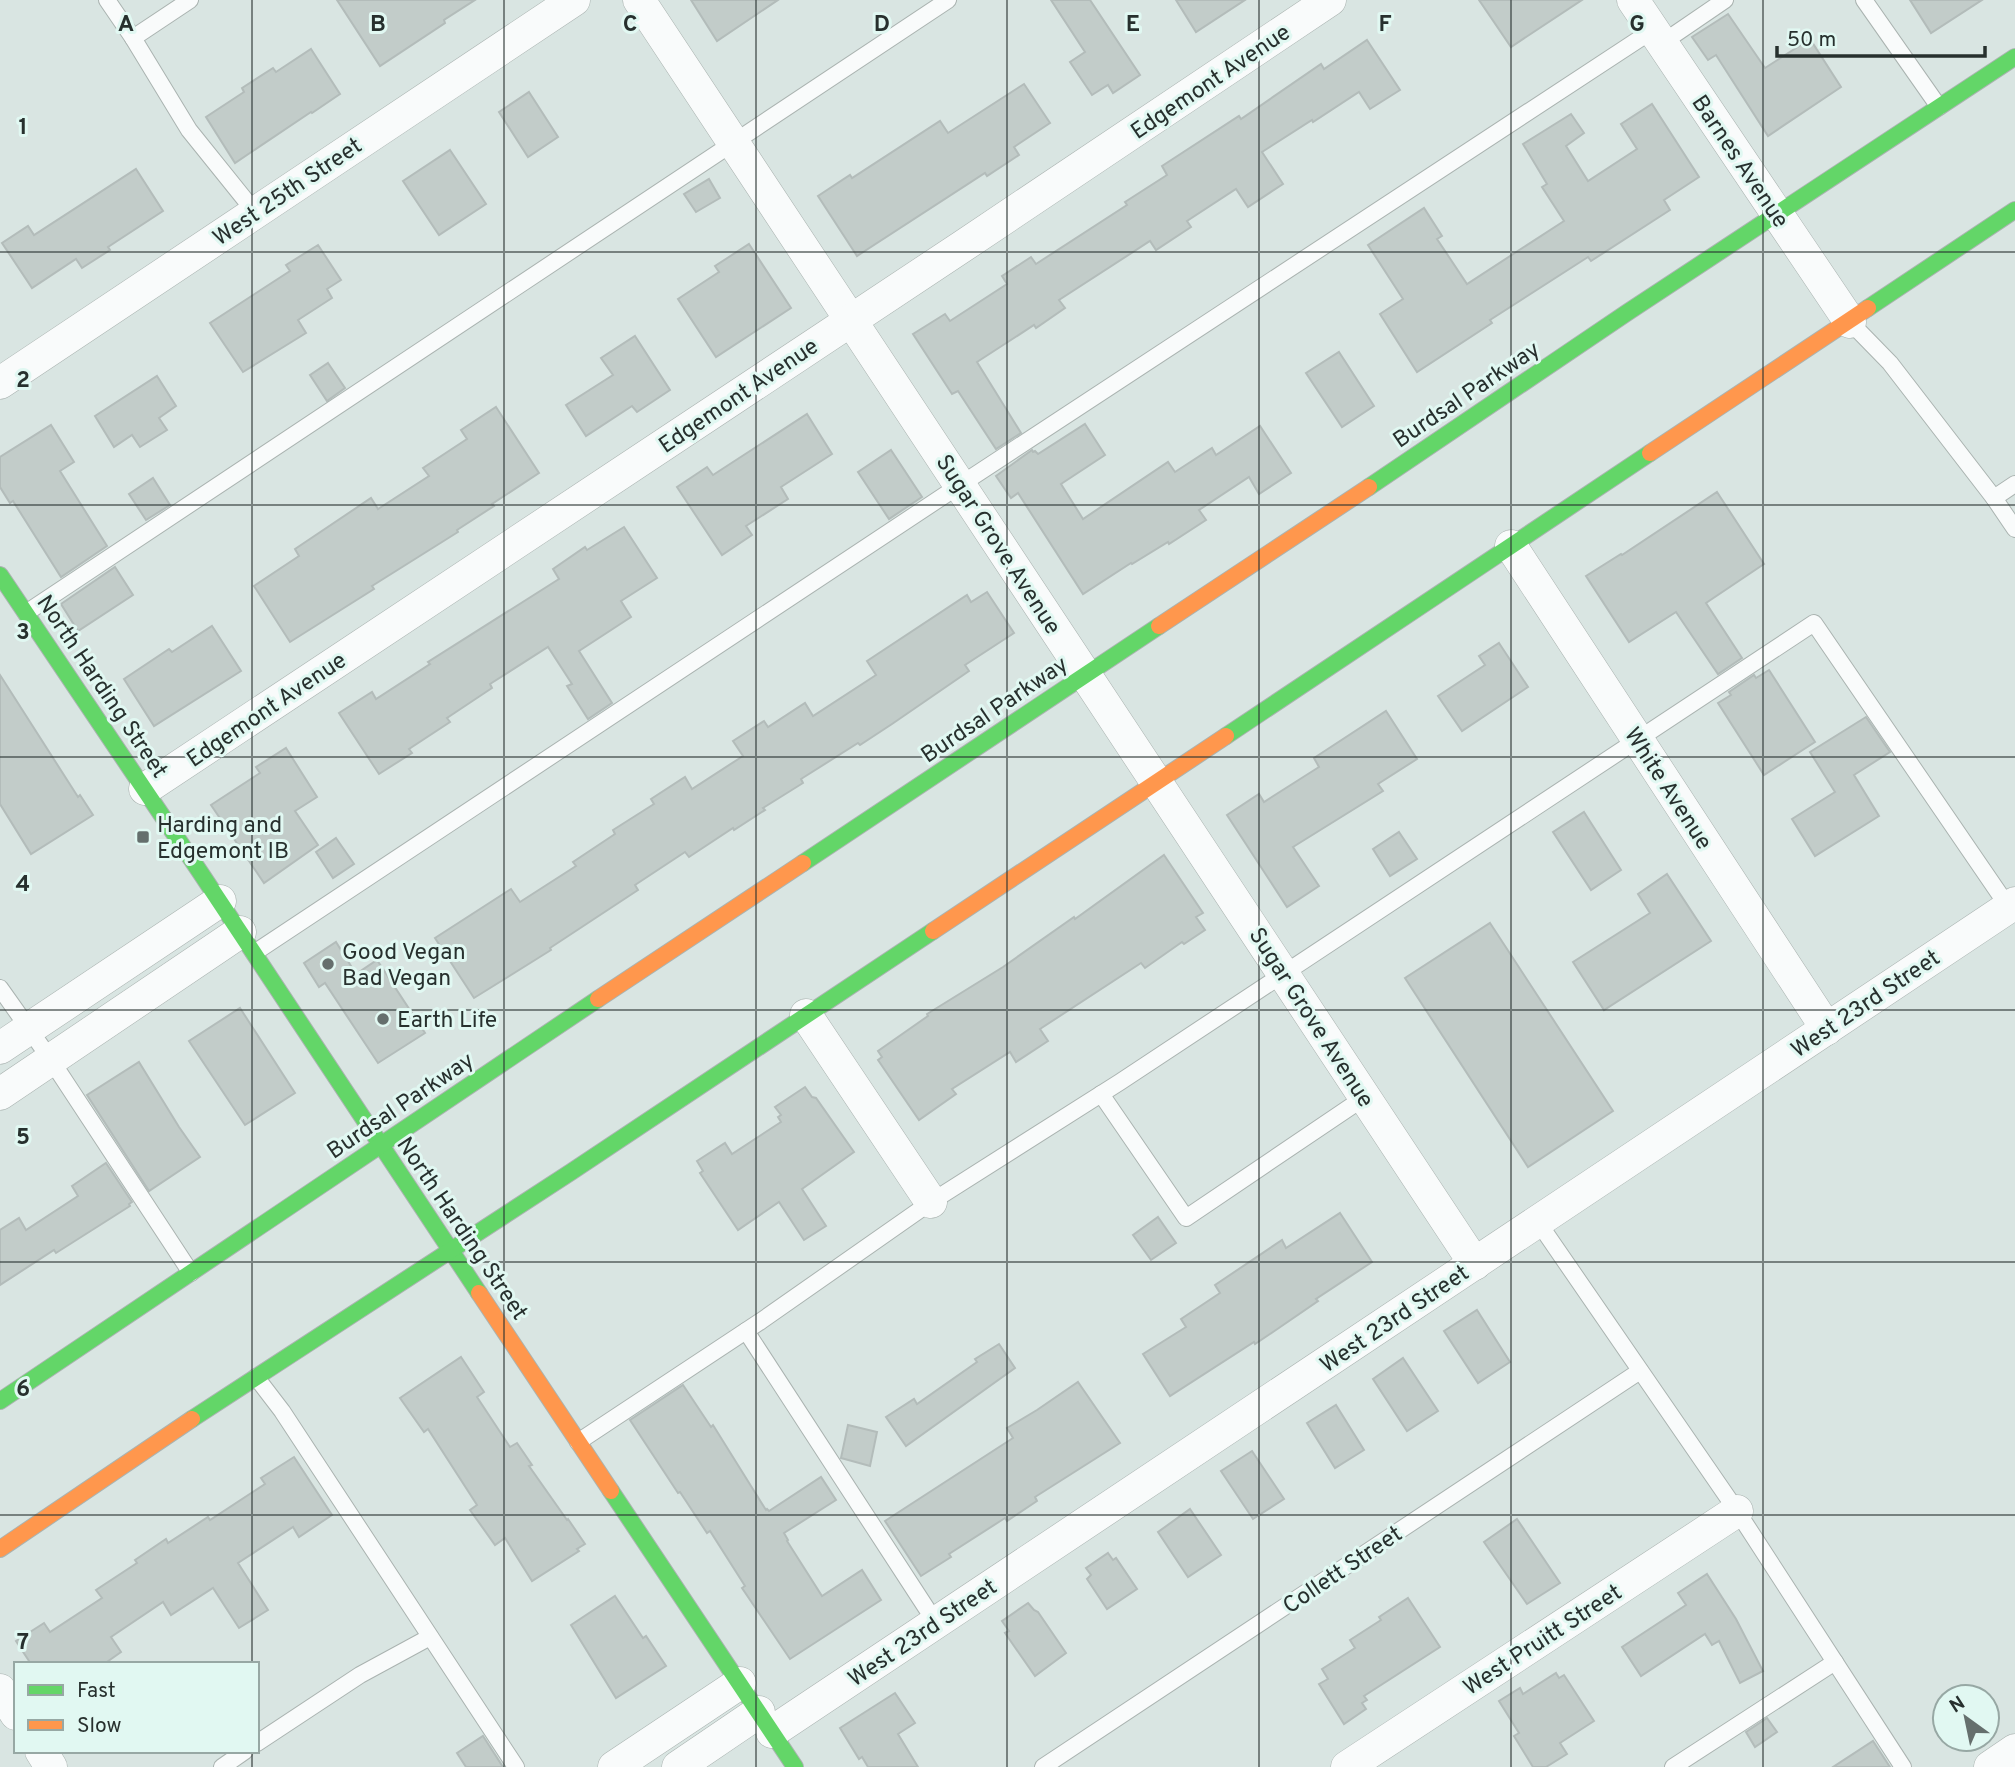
<svg xmlns="http://www.w3.org/2000/svg" width="2015" height="1767" font-family="Overpass,sans-serif">
<style>
.building{fill:#c2ccc9;stroke:#b3bcba;stroke-width:2}
.lines{fill:none;stroke-linecap:round;stroke-linejoin:round}
.lane-casing{stroke:#aab3b0;stroke-width:18}
.street-casing{stroke:#aab3b0;stroke-width:33}
.fast-casing{stroke:#aab3b0;stroke-width:18}
.slow-casing{stroke:#aab3b0;stroke-width:18}
.lane{stroke:#f9fbfb;stroke-width:16}
.street{stroke:#f9fbfb;stroke-width:32}
.fast{stroke:#63d668;stroke-width:16}
.slow{stroke:#ff974d;stroke-width:16}
.grid{fill:none;stroke:#27302e;stroke-width:2;stroke-opacity:0.55}
.poi-dot{fill:#656f6d;stroke:#e1f8f2;stroke-width:2.5}
.labels{text-anchor:middle;stroke-width:6;stroke-linejoin:round;paint-order:stroke}
.street-label{font-size:23px;fill:#27302e;stroke:#e1f8f2}
.poi-label{font-size:23px;fill:#27302e;stroke:#e1f8f2;text-anchor:start}
.grid-label{font-size:23px;text-anchor:middle;font-weight:bold;fill:#27302e;stroke:#e1f8f2;stroke-width:6;stroke-linejoin:round;paint-order:stroke}
</style>
<rect width="100%" height="100%" fill="#d9e5e2"/>
<g class="building">
<polygon points="337,0 475,0 444,20 445,23 380,66"/>
<polygon points="691,0 778,0 717,41"/>
<polygon points="1051,0 1090,0 1140,75 1113,93 1108,85 1092,95 1070,62 1085,52"/>
<polygon points="1176,0 1245,0 1196,32"/>
<polygon points="1479,0 1582,0 1511,47"/>
<polygon points="1910,0 1982,0 1931,33"/>
<polygon points="1728,14 1765,68 1810,39 1841,87 1768,136 1716,55 1708,60 1692,37"/>
<polygon points="1367,40 1400,90 1370,109 1359,92 1313,122 1312,120 1262,152 1283,184 1248,207 1236,189 1187,221 1191,227 1156,250 1150,241 1059,300 1065,308 1036,328 1034,325 977,362 1021,433 996,449 958,391 952,394 913,334 945,314 950,321 1007,284 1002,276 1031,257 1036,264 1127,205 1125,202 1167,175 1162,166 1239,116 1241,119 1321,64 1324,69"/>
<polygon points="311,49 340,94 312,113 311,112 235,163 206,117 244,92 242,88 273,68 276,72"/>
<polygon points="1024,84 1050,123 1014,147 1019,155 987,176 985,173 857,256 818,196 850,175 852,178 940,121 948,133"/>
<polygon points="529,92 558,137 528,157 499,112"/>
<polygon points="1652,104 1699,177 1664,200 1670,210 1591,261 1588,257 1490,320 1492,323 1417,372 1380,314 1403,299 1368,245 1424,208 1442,236 1437,239 1467,284 1564,221 1542,187 1547,184 1523,144 1571,114 1584,133 1566,146 1588,181 1637,149 1621,124"/>
<polygon points="450,150 486,204 439,235 403,181"/>
<polygon points="136,169 163,211 108,247 110,250 82,268 76,259 32,288 2,243 28,226 34,235"/>
<polygon points="709,179 720,198 696,212 684,194"/>
<polygon points="749,244 791,308 716,357 678,299 719,272 715,266"/>
<polygon points="318,245 341,280 327,289 332,298 298,320 306,333 243,372 210,323 290,271 286,265"/>
<polygon points="635,336 670,390 637,412 632,406 586,436 566,405 613,375 601,358"/>
<polygon points="1339,352 1374,406 1342,427 1306,373"/>
<polygon points="328,363 345,388 327,401 310,375"/>
<polygon points="157,376 176,406 159,418 167,430 140,447 132,435 114,447 95,416"/>
<polygon points="496,407 539,473 492,504 494,506 457,530 458,532 372,586 374,589 290,642 254,586 299,556 295,549 371,498 378,509 429,476 423,468 467,439 461,430"/>
<polygon points="807,414 832,454 781,487 788,499 746,526 752,535 722,555 677,487 707,467 713,475"/>
<polygon points="1085,424 1105,455 1061,484 1083,519 1168,462 1175,472 1212,448 1216,455 1260,426 1291,473 1259,494 1249,477 1199,510 1206,520 1169,544 1168,542 1132,564 1131,563 1083,594 1018,493 1011,498 996,476 1032,450 1033,452 1035,451 1038,454"/>
<polygon points="51,425 74,462 60,471 107,546 61,577 13,501 10,503 0,487 0,457"/>
<polygon points="891,450 922,497 889,519 858,472"/>
<polygon points="153,478 170,505 146,520 129,494"/>
<polygon points="1717,492 1764,564 1706,603 1742,658 1718,674 1676,612 1629,642 1586,576 1621,554 1622,555"/>
<polygon points="624,527 657,578 621,601 631,617 579,651 612,703 588,719 567,686 572,684 548,647 490,684 492,688 447,718 450,722 409,749 412,753 379,774 339,713 372,692 376,699 430,664 428,662 559,579 553,569 585,547 587,550"/>
<polygon points="115,567 133,595 78,631 61,604"/>
<polygon points="987,592 1014,633 965,665 969,671 892,724 860,745 858,743 801,779 803,783 763,808 765,810 734,830 733,828 689,857 685,852 635,885 638,890 550,948 551,950 474,998 435,938 511,889 520,902 576,866 573,862 615,834 613,830 654,804 651,799 685,777 692,789 743,756 733,741 764,721 768,727 805,703 813,716 876,675 867,661 967,595 971,602"/>
<polygon points="212,626 241,671 154,726 124,679 169,649 172,652"/>
<polygon points="1499,643 1528,687 1462,731 1438,696 1485,665 1479,656"/>
<polygon points="1769,670 1815,742 1764,775 1718,703 1731,695 1729,692 1754,675 1756,678"/>
<polygon points="0,675 78,797 80,795 93,815 31,854 0,804"/>
<polygon points="1386,711 1417,759 1378,784 1383,791 1293,847 1319,886 1287,907 1227,815 1259,794 1264,802 1319,767 1314,758"/>
<polygon points="1866,717 1890,752 1854,775 1879,816 1815,856 1792,819 1835,792 1810,752"/>
<polygon points="286,748 317,797 295,811 318,845 264,883 211,805 260,773 256,767"/>
<polygon points="1584,812 1621,870 1591,890 1553,832"/>
<polygon points="1399,832 1417,859 1390,876 1373,849"/>
<polygon points="336,838 354,864 333,878 316,852"/>
<polygon points="1164,855 1203,913 1196,917 1205,930 1184,944 1182,942 1145,968 1141,963 1040,1029 1048,1041 1016,1062 1010,1052 952,1089 956,1094 919,1120 878,1060 882,1057 878,1051 928,1016 927,1014 1003,967 1074,917 1075,919"/>
<polygon points="1667,874 1711,941 1604,1010 1573,962 1650,913 1638,894"/>
<polygon points="1490,923 1613,1111 1528,1167 1405,978"/>
<polygon points="336,942 356,974 377,960 425,1033 378,1063 325,983 319,987 304,963"/>
<polygon points="240,1008 295,1093 245,1125 189,1041"/>
<polygon points="139,1062 179,1127 200,1157 149,1191 87,1095"/>
<polygon points="805,1087 812,1097 816,1098 854,1152 802,1189 826,1226 804,1240 779,1202 738,1230 700,1173 703,1171 697,1161 725,1143 732,1154 781,1122 778,1117 781,1115 775,1107"/>
<polygon points="106,1163 132,1202 129,1204 130,1206 56,1253 54,1250 0,1285 0,1230 19,1218 26,1230 78,1196 72,1186"/>
<polygon points="1340,1213 1372,1262 1316,1299 1318,1301 1273,1332 1255,1344 1254,1342 1170,1396 1143,1354 1186,1327 1181,1319 1220,1293 1215,1285 1282,1240 1286,1248"/>
<polygon points="1158,1217 1176,1243 1151,1260 1133,1235"/>
<polygon points="1477,1310 1510,1362 1478,1383 1444,1331"/>
<polygon points="999,1344 1015,1368 906,1446 886,1417 914,1399 917,1404 977,1362 975,1359"/>
<polygon points="461,1357 484,1392 477,1397 510,1447 517,1443 532,1465 529,1466 567,1520 568,1519 585,1544 577,1549 579,1551 532,1581 505,1538 495,1545 470,1510 477,1505 428,1429 424,1432 400,1398"/>
<polygon points="1403,1358 1438,1411 1407,1431 1373,1379"/>
<polygon points="1078,1382 1120,1443 1035,1497 1037,1501 1007,1521 1005,1518 949,1554 951,1557 921,1576 885,1521 1013,1438 1007,1428 1037,1410"/>
<polygon points="683,1385 711,1427 713,1425 766,1510 767,1509 769,1511 821,1477 836,1500 784,1533 788,1540 787,1541 822,1596 862,1570 881,1600 790,1659 742,1588 745,1586 710,1531 707,1533 680,1492 678,1493 630,1420"/>
<polygon points="1336,1405 1364,1450 1335,1468 1307,1423"/>
<polygon points="848,1425 877,1432 870,1466 841,1458"/>
<polygon points="1252,1451 1284,1499 1253,1519 1221,1471"/>
<polygon points="294,1457 332,1515 299,1537 293,1527 238,1563 268,1610 239,1628 213,1588 171,1615 163,1602 111,1637 121,1652 104,1664 31,1664 16,1641 44,1623 50,1632 102,1598 96,1590 137,1563 135,1560 166,1539 168,1543 208,1517 210,1520 265,1484 261,1478"/>
<polygon points="1190,1509 1221,1555 1188,1577 1158,1532"/>
<polygon points="1517,1519 1560,1583 1527,1604 1484,1542"/>
<polygon points="1108,1553 1113,1560 1116,1558 1137,1589 1107,1609 1087,1579 1091,1575 1086,1568"/>
<polygon points="1707,1574 1736,1619 1763,1671 1740,1683 1719,1641 1712,1645 1705,1634 1641,1676 1622,1647 1686,1605 1678,1593"/>
<polygon points="615,1596 643,1638 646,1636 666,1666 616,1698 571,1625"/>
<polygon points="1408,1598 1440,1647 1364,1696 1367,1700 1362,1703 1366,1709 1344,1724 1319,1684 1328,1679 1322,1669 1355,1648 1350,1640 1381,1620 1379,1617"/>
<polygon points="1028,1603 1034,1610 1038,1612 1066,1653 1035,1676 1005,1633 1009,1631 1002,1621"/>
<polygon points="1556,1673 1559,1678 1564,1675 1594,1721 1560,1743 1567,1754 1546,1767 1533,1767 1514,1736 1519,1733 1499,1701 1520,1688 1523,1694"/>
<polygon points="895,1693 915,1723 898,1734 918,1767 868,1767 862,1757 859,1759 840,1728"/>
<polygon points="1767,1718 1777,1732 1755,1747 1746,1732"/>
<polygon points="483,1736 503,1767 466,1767 457,1753"/>
<polygon points="1873,1741 1890,1767 1833,1767"/>
</g>
<g class="lines">
<defs>
<g id="lane">
<polyline points="107,0 133,38 189,130 255,212"/>
<polyline points="1864,0 1939,107"/>
<polyline points="133,38 190,0"/>
<polyline points="1662,43 1725,0"/>
<polyline points="1850,322 1890,363 1994,498 2015,529"/>
<polyline points="1994,498 2015,484"/>
<polyline points="26,613 948,0"/>
<polyline points="254,953 960,485 1653,30"/>
<polyline points="0,988 51,1060 191,1273"/>
<polyline points="1101,1094 1186,1218 1365,1097"/>
<polyline points="1538,1222 1737,1511 1903,1767"/>
<polyline points="746,1331 936,1623"/>
<polyline points="256,1377 282,1411 516,1767"/>
<polyline points="578,1442 761,1321 931,1202 1120,1082 1814,623 2009,908"/>
<polyline points="257,1743 360,1675 430,1637"/>
<polyline points="222,1767 245,1751"/>
<polyline points="1043,1767 1640,1371"/>
<polyline points="1673,1767 1835,1662"/>
</g>
<g id="street">
<polyline points="639,0 1475,1264"/>
<polyline points="1633,0 1850,322"/>
<polyline points="0,383 574,0"/>
<polyline points="1511,546 1827,1029"/>
<polyline points="145,789 963,246 1330,0"/>
<polyline points="806,1015 931,1202"/>
<polyline points="0,1048 220,901"/>
<polyline points="0,1094 240,932"/>
<polyline points="0,1690 16,1714"/>
<polyline points="772,1732 2015,903"/>
<polyline points="41,1751 51,1767"/>
<polyline points="614,1767 740,1683"/>
<polyline points="678,1767 759,1712"/>
<polyline points="1347,1767 1737,1511"/>
<polyline points="1990,1767 2015,1750"/>
</g>
<g id="fast">
<polyline points="1868,308 2015,210"/>
<polyline points="1369,487 1628,312 2015,57"/>
<polyline points="0,575 200,872 479,1293"/>
<polyline points="1226,736 1650,453"/>
<polyline points="803,863 1159,626"/>
<polyline points="0,1401 598,999"/>
<polyline points="192,1419 571,1172 933,931"/>
<polyline points="611,1491 795,1767"/>
</g>
<g id="slow">
<polyline points="1650,453 1868,308"/>
<polyline points="1159,626 1369,487"/>
<polyline points="933,931 1226,736"/>
<polyline points="598,999 803,863"/>
<polyline points="479,1293 611,1491"/>
<polyline points="0,1549 192,1419"/>
</g>
</defs>
<use href="#lane" class="lane-casing"/>
<use href="#street" class="street-casing"/>
<use href="#fast" class="fast-casing"/>
<use href="#slow" class="slow-casing"/>
<use href="#lane" class="lane"/>
<use href="#street" class="street"/>
<use href="#fast" class="fast"/>
<use href="#slow" class="slow"/>
</g>
<path class="grid" d="M252,0V1664M504,0V1767M756,0V1767M1007,0V1767M1259,0V1767M1511,0V1767M1763,0V1767M0,252H2015M0,505H2015M0,757H2015M0,1010H2015M0,1262H2015M0,1515H2015M252,1751V1767"/>
<g class="poi-dot">
<rect x="136" y="830" width="14" height="14" rx="3.5"/>
<circle cx="328" cy="964" r="7"/>
<circle cx="383" cy="1019" r="7"/>
</g>
<g class="labels">
<g class="street-label">
<text transform="translate(1210 81) rotate(-34)" y="8">Edgemont Avenue</text>
<text transform="translate(1741 161) rotate(56)" y="8">Barnes Avenue</text>
<text transform="translate(287 191) rotate(-34)" y="8">West 25th Street</text>
<text transform="translate(1466 394) rotate(-34)" y="8">Burdsal Parkway</text>
<text transform="translate(738 395) rotate(-34)" y="8">Edgemont Avenue</text>
<text transform="translate(999 544) rotate(57)" y="8">Sugar Grove Avenue</text>
<text transform="translate(103 686) rotate(56)" y="8">North Harding Street</text>
<text transform="translate(266 709) rotate(-34)" y="8">Edgemont Avenue</text>
<text transform="translate(994 709) rotate(-34)" y="8">Burdsal Parkway</text>
<text transform="translate(1669 788) rotate(57)" y="8">White Avenue</text>
<text transform="translate(1865 1003) rotate(-34)" y="8">West 23rd Street</text>
<text transform="translate(1312 1017) rotate(57)" y="8">Sugar Grove Avenue</text>
<text transform="translate(400 1105) rotate(-34)" y="8">Burdsal Parkway</text>
<text transform="translate(463 1228) rotate(56)" y="8">North Harding Street</text>
<text transform="translate(1394 1318) rotate(-34)" y="8">West 23rd Street</text>
<text transform="translate(1342 1569) rotate(-34)" y="8">Collett Street</text>
<text transform="translate(922 1632) rotate(-34)" y="8">West 23rd Street</text>
<text transform="translate(1542 1639) rotate(-33)" y="8">West Pruitt Street</text>
</g>
<g class="poi-label">
<text x="157" y="832">Harding and<tspan x="157" dy="26">Edgemont IB</tspan></text>
<text x="342" y="959">Good Vegan<tspan x="342" dy="26">Bad Vegan</tspan></text>
<text x="397" y="1027">Earth Life</text>
</g>
</g>
<g class="grid-label">
<text x="126" y="31">A</text>
<text x="378" y="31">B</text>
<text x="630" y="31">C</text>
<text x="882" y="31">D</text>
<text x="1133" y="31">E</text>
<text x="1385" y="31">F</text>
<text x="1637" y="31">G</text>
<text x="23" y="134">1</text>
<text x="23" y="387">2</text>
<text x="23" y="639">3</text>
<text x="23" y="891">4</text>
<text x="23" y="1144">5</text>
<text x="23" y="1396">6</text>
<text x="23" y="1649">7</text>
</g>
<rect x="14" y="1662" width="245" height="91" fill="#e1f8f2" stroke="#97a8a4" stroke-width="2"/>
<rect x="28" y="1685" width="35" height="10" fill="#63d668" stroke="#97a8a4" stroke-width="2"/>
<text x="77" y="1697" font-size="21" fill="#27302e">Fast</text>
<rect x="28" y="1720" width="35" height="10" fill="#ff974d" stroke="#97a8a4" stroke-width="2"/>
<text x="77" y="1732" font-size="21" fill="#27302e">Slow</text>
<g transform="translate(1966 1718) rotate(327)"><circle r="33" fill="#e1f8f2" stroke="#97a8a4" stroke-width="2"/>
<path d="M0-5L12 26L0 18L-12 26Z" fill="#656f6d"/>
<text y="-10" font-size="19" font-weight="bold" text-anchor="middle" fill="#27302e">N</text>
</g>
<path d="M1777 46v10h208v-10" fill="none" stroke="#27302e" stroke-width="3.5"/>
<text x="1787" y="46" font-size="21" fill="#27302e" stroke="#e1f8f2" stroke-width="5" paint-order="stroke">50 m</text>
</svg>
